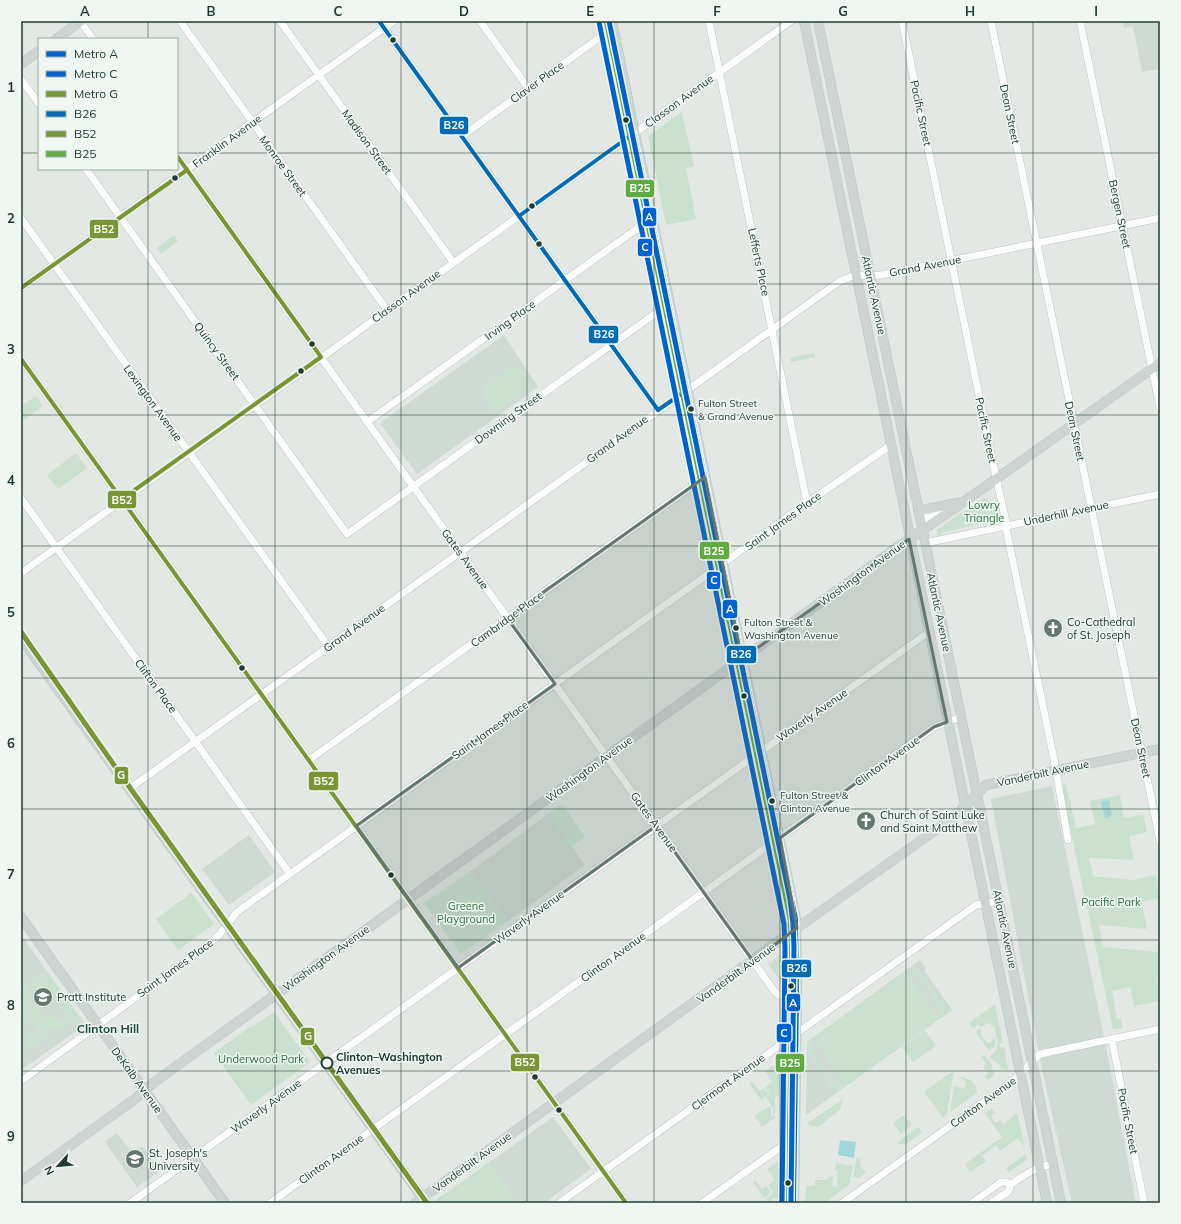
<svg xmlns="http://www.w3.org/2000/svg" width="1181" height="1224" font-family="Mulish,sans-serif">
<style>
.built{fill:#d0dad4}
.green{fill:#cbe1d0;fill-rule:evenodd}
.water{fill:#a3d6d7}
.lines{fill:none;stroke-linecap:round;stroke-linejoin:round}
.minor-casing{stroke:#c0c5c2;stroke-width:8}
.major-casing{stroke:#bbc5c1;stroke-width:10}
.minor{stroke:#fbfcfb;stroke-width:7}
.major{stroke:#cdd4d1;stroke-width:9}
.bus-1-casing{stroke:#f0f7f3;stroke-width:7}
.bus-2-casing{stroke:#f0f7f3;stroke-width:7}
.bus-3-casing{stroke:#f0f7f3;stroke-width:7}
.bus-1{stroke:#006cb7;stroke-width:4}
.bus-2{stroke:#799534;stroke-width:4}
.bus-3{stroke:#61aa42;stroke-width:4}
.metro-1-casing{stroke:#f0f7f3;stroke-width:8}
.metro-2-casing{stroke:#f0f7f3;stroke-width:8}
.metro-3-casing{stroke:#f0f7f3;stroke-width:8}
.metro-1{stroke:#0062cf;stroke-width:5}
.metro-2{stroke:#0062cf;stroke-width:5}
.metro-3{stroke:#799534;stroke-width:5}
.marked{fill:#647870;fill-opacity:0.2;stroke:#647870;stroke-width:3;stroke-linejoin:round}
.grid{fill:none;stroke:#203b31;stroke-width:1;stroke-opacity:0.55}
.bus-dot{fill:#203b31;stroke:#f0f7f3;stroke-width:1.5}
.stop-dot{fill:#f0f7f3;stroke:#203b31;stroke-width:2}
.labels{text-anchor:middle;stroke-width:3;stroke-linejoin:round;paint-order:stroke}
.bus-label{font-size:10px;fill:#203b31;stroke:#f0f7f3;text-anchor:start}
.street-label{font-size:11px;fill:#203b31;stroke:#f0f7f3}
.park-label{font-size:11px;fill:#2a723e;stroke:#f0f7f3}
.poi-label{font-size:11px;fill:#203b31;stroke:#f0f7f3;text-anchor:start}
.stop-label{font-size:11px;font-weight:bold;fill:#203b31;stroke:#f0f7f3;text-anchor:start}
.neighbourhood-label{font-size:12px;font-weight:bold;fill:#1c4d3c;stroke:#f0f7f3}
.line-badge{stroke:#f0f7f3;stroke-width:1.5}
.badge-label{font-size:11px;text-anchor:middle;font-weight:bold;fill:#fff}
.neatline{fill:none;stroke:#203b31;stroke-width:1.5}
.grid-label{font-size:13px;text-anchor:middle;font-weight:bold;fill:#203b31}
</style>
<rect width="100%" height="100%" fill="#e3e8e5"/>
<g class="built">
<polygon points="1123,21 1160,21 1160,69 1142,72 1133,26 1124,28"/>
<polygon points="504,335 538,387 417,474 380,423"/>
<polygon points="1052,786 1104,1036 1136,1203 1072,1203 1041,1065 991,799"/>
<polygon points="548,814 585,865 508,921 471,871"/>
<polygon points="249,835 275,872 229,905 202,869"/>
<polygon points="21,935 85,1025 21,1070"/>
<polygon points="920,960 926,968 924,970 952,1010 806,1115 807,1042"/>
<polygon points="553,1117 591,1169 544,1203 438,1203 436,1200"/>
<polygon points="117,1133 131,1152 142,1146 160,1171 137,1187 105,1142"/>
</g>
<g class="green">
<polygon points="682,112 694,166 686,168 696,219 666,225 648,136"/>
<polygon points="174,235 178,241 161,254 157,248"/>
<polygon points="814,353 815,357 791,362 790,358"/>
<path d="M514,366L521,367L530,382L529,388L498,410C490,409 486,399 482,392L483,388Z"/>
<polygon points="36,396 43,406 21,422 21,406"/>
<polygon points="76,453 87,468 58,489 47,475"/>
<path d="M984,498C997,500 1001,512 993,521L941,533L938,537L937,530L981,499Z"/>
<polygon points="1066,784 1076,828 1095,824 1090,801 1120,795 1124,818 1143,814 1147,832 1129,836 1134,860 1089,858 1093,876 1134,880 1156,875 1160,898 1142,902 1147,929 1099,925 1103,947 1159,952 1160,953 1160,976 1157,977 1160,989 1160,1001 1134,1006 1130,987 1112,991 1117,1019 1121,1018 1123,1028 1113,1029 1073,842 1062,785"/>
<polygon points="562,804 585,837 571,847 547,815"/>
<polygon points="471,871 508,921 461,954 424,903"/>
<polygon points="191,892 214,924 178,950 156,919 186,897"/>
<polygon points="786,951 785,984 783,985 768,964"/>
<path d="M909,970H915L920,972L947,1009L950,1007L952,1010L836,1093L809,1055L807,1049L809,1041L905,971ZM910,974L919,977L939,1005L940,1011L937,1016L907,975ZM814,1041H815L844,1083H838L832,1080L812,1052V1046Z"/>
<polygon points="48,973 83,1021 83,1024 78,1024 78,1022 76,1024 44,1030 38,1028 31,1021 33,1010 37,1005 46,1018 53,1013 60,1022 69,1016 48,987 39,993 41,997 35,1001 34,991 31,981 40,974 44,976"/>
<polygon points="28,982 31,992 32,1004 21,1008 21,987"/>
<path d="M995,1004L1003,1042L999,1045L1001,1048L1004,1046L1008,1069L1007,1070L1002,1069C1000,1063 994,1062 990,1057L997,1049L998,1041L996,1036L995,1027L991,1024L988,1023L982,1027L977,1025L973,1029L969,1023Z"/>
<polygon points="30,1008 29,1021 21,1025 21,1011"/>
<polygon points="274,1012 310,1062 251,1105 214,1053 251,1026 252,1027"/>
<polygon points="978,1029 981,1029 981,1036 988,1043 991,1043 992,1040 995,1038 995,1046 989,1051 976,1033"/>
<polygon points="36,1030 44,1032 51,1031 41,1043 27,1050 26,1049 28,1043 28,1035 34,1033"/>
<polygon points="925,1030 936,1046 913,1062 902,1047"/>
<polygon points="984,1055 992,1064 992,1070 995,1073 993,1077 987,1080 985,1076 988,1074 983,1067 986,1064 981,1057"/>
<polygon points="782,1059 783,1096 777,1096 775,1098 775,1114 773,1114 773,1108 766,1097 770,1094 765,1087 772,1082 765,1071"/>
<polygon points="954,1070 947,1114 943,1118 924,1092"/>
<path d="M962,1077C971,1079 977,1084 977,1093L950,1112L954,1085L963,1089L966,1085L964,1080L958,1078Z"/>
<polygon points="752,1081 759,1091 764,1088 769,1094 761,1100 749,1083"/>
<polygon points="843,1099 840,1110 818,1127 810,1126 808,1123"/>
<polygon points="770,1106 771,1108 771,1116 775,1116 775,1118 762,1127 754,1116"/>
<polygon points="992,1108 995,1113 991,1116 995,1123 1000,1120 1003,1124 1017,1113 1025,1148 1018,1138 1000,1151 996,1145 982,1156 986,1161 970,1172 965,1164 1002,1137 985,1113"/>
<polygon points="904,1115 912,1125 901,1134 893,1123"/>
<polygon points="918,1127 922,1133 906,1144 898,1144 899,1141"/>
<polygon points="1026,1154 1027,1160 1009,1172 1006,1168"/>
<polygon points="857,1157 859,1158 861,1160 860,1162 861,1164 860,1165 866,1173 859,1178 853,1177"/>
<polygon points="781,1160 780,1198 772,1199 772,1203 767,1203 768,1202 766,1199 773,1193 768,1185 775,1180 767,1169"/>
<polygon points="489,1163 517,1203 439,1203 437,1200"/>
<polygon points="836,1163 853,1166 849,1185 824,1203 805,1203 806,1186 815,1185 815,1180 827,1180 828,1177 833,1176 832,1186 837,1187 838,1171 835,1170"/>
<polygon points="755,1180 762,1189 766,1186 771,1192 764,1198 753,1182"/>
</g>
<g class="water">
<polygon points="1109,800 1112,816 1105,818 1101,802"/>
<polygon points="840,1140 856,1142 854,1158 838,1155"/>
</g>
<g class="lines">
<defs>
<g id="minor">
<polyline points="80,21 93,39"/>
<polyline points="180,21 387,310"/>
<polyline points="280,21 453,262"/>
<polyline points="379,21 658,410"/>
<polyline points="480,21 528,88"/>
<polyline points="709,21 807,503"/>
<polyline points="902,21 994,468 1005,517 1007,533 1054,759 1068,840"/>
<polyline points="991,21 1160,841"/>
<polyline points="1080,21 1160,407"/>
<polyline points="21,79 39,104"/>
<polyline points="462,136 613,28"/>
<polyline points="177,156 775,992 780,996 797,997"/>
<polyline points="86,169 347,534 670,303"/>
<polyline points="21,218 328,646"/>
<polyline points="21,288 394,21"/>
<polyline points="21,359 626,1203"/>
<polyline points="367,422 652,218"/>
<polyline points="21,498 290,874"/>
<polygon points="942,508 943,509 927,521 926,520 925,511"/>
<polyline points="925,543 1160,494"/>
<polyline points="21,573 791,21"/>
<polyline points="309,760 705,477"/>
<polyline points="129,789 840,281 853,276 881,275 1160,218"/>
<polyline points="1112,1040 1144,1203"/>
<polyline points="21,1081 204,948 219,935 237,912 807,503 891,445"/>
<polyline points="130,1203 662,822 929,632"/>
<polyline points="270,1203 934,727 961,717"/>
<polyline points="559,1203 976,905 999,901"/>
<polyline points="702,1203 785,1144 795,1143"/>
<polyline points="842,1203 1012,1082 1040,1054 1160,1029"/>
<polyline points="972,1203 1001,1182 1006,1182 1010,1185"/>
<path d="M991,1203L1009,1191L1010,1185C1024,1175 1036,1167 1053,1164"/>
</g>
<g id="major">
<polyline points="612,21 796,919 797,997 794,1203"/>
<polyline points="804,21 1047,1203"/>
<polyline points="818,21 1061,1203"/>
<polyline points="56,39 81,21"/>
<polyline points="21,64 39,51"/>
<polyline points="918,511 962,502"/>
<polyline points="21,638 426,1203"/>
<polyline points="21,917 225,1203"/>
<polyline points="21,1181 135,1099 153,1083 896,548 965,501 1160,363"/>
<polyline points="415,1203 787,935 953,818 986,785 1160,749"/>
</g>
</defs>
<use href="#minor" class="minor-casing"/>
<use href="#major" class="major-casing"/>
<use href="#minor" class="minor"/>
<use href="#major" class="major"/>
<defs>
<g id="bus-1">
<polyline points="379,21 658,410 687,390"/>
<polyline points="519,216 634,133 796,919 797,997 794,1203"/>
</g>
<g id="bus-2">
<polyline points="21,288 187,170"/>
<polyline points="21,359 626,1203"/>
<polyline points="122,499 321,357 177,156"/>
</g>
<polyline id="bus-3" points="606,22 790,920 791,997 788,1203"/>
</defs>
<use href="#bus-1" class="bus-1-casing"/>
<use href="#bus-2" class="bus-2-casing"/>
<use href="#bus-3" class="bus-3-casing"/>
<use href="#bus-1" class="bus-1"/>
<use href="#bus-2" class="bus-2"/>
<use href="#bus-3" class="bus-3"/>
<defs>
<polyline id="metro-1" points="609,21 790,899 793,923 794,948 791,1203"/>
<polyline id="metro-2" points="599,22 784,924 785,948 782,1203"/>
<polyline id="metro-3" points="21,632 128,785 427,1203"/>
</defs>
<use href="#metro-1" class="metro-1-casing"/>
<use href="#metro-2" class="metro-2-casing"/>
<use href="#metro-3" class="metro-3-casing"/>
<use href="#metro-1" class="metro-1"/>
<use href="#metro-2" class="metro-2"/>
<use href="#metro-3" class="metro-3"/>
</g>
<path class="marked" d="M705,477L742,659L909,539L947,722L934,727L780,838L797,928L753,961L656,826L458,968L356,826L555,684L507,618Z"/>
<path class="grid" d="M148,21V39M275,21V1203M401,21V1203M527,21V1203M654,21V1203M780,21V1203M906,21V1203M1033,21V1203M21,153H39M177,153H1160M148,169V1203M21,284H1160M21,415H1160M21,546H1160M21,678H1160M21,809H1160M21,940H1160M21,1071H1160"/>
<defs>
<symbol id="church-disc" viewBox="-11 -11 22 22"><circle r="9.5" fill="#647870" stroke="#f0f7f3"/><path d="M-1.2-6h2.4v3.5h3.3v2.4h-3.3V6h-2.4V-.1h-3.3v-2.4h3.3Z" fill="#fff"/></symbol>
<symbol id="university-disc" viewBox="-11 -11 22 22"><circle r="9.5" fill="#647870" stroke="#f0f7f3"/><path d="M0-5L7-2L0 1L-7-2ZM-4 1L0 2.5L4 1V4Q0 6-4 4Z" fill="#fff"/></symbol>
</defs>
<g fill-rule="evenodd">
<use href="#church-disc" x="1042" y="617" width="22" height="22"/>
<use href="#church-disc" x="855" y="810" width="22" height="22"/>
<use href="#university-disc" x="32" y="986" width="22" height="22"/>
<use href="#university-disc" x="124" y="1148" width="22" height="22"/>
</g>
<g class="bus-dot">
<circle cx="393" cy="40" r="3.5"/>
<circle cx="626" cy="120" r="3.5"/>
<circle cx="175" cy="178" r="3.5"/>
<circle cx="532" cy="206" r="3.5"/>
<circle cx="539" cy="244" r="3.5"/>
<circle cx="312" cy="344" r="3.5"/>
<circle cx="301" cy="371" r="3.5"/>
<circle cx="691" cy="409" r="3.5"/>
<circle cx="736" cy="628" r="3.5"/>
<circle cx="242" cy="668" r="3.5"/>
<circle cx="744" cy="696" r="3.5"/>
<circle cx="772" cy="801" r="3.5"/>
<circle cx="391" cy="875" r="3.5"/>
<circle cx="791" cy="986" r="3.5"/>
<circle cx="535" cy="1077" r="3.5"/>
<circle cx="559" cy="1110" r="3.5"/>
<circle cx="788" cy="1183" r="3.5"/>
</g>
<circle class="stop-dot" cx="327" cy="1063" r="5.5"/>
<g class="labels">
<g class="bus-label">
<text x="698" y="407">Fulton Street<tspan x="698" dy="13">&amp; Grand Avenue</tspan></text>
<text x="744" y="626">Fulton Street &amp;<tspan x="744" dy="13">Washington Avenue</tspan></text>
<text x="780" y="799">Fulton Street &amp;<tspan x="780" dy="13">Clinton Avenue</tspan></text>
</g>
<g class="street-label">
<text transform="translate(537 82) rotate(-36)" y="4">Claver Place</text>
<text transform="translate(679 101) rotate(-36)" y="4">Classon Avenue</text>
<text transform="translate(921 113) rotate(78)" y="4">Pacific Street</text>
<text transform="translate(1010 114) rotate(78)" y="4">Dean Street</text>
<text transform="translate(227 141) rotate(-36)" y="4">Franklin Avenue</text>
<text transform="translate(367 142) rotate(54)" y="4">Madison Street</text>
<text transform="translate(283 166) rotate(54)" y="4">Monroe Street</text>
<text transform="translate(1120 214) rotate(78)" y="4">Bergen Street</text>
<text transform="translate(759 262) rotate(78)" y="4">Lefferts Place</text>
<text transform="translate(925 266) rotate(-11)" y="4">Grand Avenue</text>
<text transform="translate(874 295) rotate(78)" y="4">Atlantic Avenue</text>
<text transform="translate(406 296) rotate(-36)" y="4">Classon Avenue</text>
<text transform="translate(510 320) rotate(-36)" y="4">Irving Place</text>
<text transform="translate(217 351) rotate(54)" y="4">Quincy Street</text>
<text transform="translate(153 403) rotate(54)" y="4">Lexington Avenue</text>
<text transform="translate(508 418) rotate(-36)" y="4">Downing Street</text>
<text transform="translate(986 430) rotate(78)" y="4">Pacific Street</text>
<text transform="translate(1075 431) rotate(78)" y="4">Dean Street</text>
<text transform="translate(617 439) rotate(-36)" y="4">Grand Avenue</text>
<text transform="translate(1066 513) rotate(-12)" y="4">Underhill Avenue</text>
<text transform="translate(783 521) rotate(-36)" y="4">Saint James Place</text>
<text transform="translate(465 559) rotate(54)" y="4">Gates Avenue</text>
<text transform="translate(862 573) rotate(-36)" y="4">Washington Avenue</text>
<text transform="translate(939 612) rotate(78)" y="4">Atlantic Avenue</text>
<text transform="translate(507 619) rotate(-36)" y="4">Cambridge Place</text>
<text transform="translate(354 628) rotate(-36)" y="4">Grand Avenue</text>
<text transform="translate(156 686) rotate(54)" y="4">Clifton Place</text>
<text transform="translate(812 715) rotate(-35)" y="4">Waverly Avenue</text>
<text transform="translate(490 730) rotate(-36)" y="4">Saint James Place</text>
<text transform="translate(1141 748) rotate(78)" y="4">Dean Street</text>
<text transform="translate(887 761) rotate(-36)" y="4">Clinton Avenue</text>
<text transform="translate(589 769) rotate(-36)" y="4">Washington Avenue</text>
<text transform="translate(1043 773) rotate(-12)" y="4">Vanderbilt Avenue</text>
<text transform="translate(654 822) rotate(54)" y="4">Gates Avenue</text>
<text transform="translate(529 917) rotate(-36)" y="4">Waverly Avenue</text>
<text transform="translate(1005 929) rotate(78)" y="4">Atlantic Avenue</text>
<text transform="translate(613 957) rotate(-36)" y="4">Clinton Avenue</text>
<text transform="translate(326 958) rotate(-36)" y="4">Washington Avenue</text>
<text transform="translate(175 968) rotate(-36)" y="4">Saint James Place</text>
<text transform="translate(736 973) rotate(-36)" y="4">Vanderbilt Avenue</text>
<text transform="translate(137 1080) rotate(54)" y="4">DeKalb Avenue</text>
<text transform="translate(728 1082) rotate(-36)" y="4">Clermont Avenue</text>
<text transform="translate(983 1102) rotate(-36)" y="4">Carlton Avenue</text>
<text transform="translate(266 1106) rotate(-36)" y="4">Waverly Avenue</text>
<text transform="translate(1128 1121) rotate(79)" y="4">Pacific Street</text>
<text transform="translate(331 1159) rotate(-36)" y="4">Clinton Avenue</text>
<text transform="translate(472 1162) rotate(-36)" y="4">Vanderbilt Avenue</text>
</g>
<g class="park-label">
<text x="984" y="509">Lowry<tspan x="984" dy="13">Triangle</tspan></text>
<text x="1111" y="906">Pacific Park</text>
<text x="466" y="910">Greene<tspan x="466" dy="13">Playground</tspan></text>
<text x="261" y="1063">Underwood Park</text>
</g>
<g class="poi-label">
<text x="1067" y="626">Co-Cathedral<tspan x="1067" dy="13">of St. Joseph</tspan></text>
<text x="880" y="819">Church of Saint Luke<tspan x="880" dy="13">and Saint Matthew</tspan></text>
<text x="57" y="1001">Pratt Institute</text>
<text x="149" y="1157">St. Joseph's<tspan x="149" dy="13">University</tspan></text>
</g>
<g class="stop-label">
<text x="336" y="1061">Clinton–Washington<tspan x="336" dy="13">Avenues</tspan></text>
</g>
<g class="neighbourhood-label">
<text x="108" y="1033">Clinton Hill</text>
</g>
</g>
<g class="line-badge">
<rect x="439" y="116" width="30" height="19" rx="4" fill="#006cb7"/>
<rect x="625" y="179" width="30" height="19" rx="4" fill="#61aa42"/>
<rect x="642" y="207" width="15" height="20" rx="4" fill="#0062cf"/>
<rect x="89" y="219" width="30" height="20" rx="4" fill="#799534"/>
<rect x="637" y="238" width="16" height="19" rx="4" fill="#0062cf"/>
<rect x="588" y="325" width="31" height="19" rx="4" fill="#006cb7"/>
<rect x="107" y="490" width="30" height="19" rx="4" fill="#799534"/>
<rect x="699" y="541" width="31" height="19" rx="4" fill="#61aa42"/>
<rect x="706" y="571" width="15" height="19" rx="4" fill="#0062cf"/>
<rect x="722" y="599" width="16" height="20" rx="4" fill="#0062cf"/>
<rect x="726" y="645" width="31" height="19" rx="4" fill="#006cb7"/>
<rect x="114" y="766" width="15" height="19" rx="4" fill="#799534"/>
<rect x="308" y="771" width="31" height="20" rx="4" fill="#799534"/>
<rect x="781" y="959" width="31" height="19" rx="4" fill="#006cb7"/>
<rect x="786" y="993" width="15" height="19" rx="4" fill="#0062cf"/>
<rect x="776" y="1023" width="16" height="20" rx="4" fill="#0062cf"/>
<rect x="300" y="1027" width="15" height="19" rx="4" fill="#799534"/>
<rect x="510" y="1053" width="30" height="19" rx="4" fill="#799534"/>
<rect x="775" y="1053" width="30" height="20" rx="4" fill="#61aa42"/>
</g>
<g class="badge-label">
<text x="454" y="129">B26</text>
<text x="640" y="192">B25</text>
<text x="649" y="221">A</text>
<text x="104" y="233">B52</text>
<text x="645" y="251">C</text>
<text x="604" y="338">B26</text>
<text x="122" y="504">B52</text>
<text x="714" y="555">B25</text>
<text x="714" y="584">C</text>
<text x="730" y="613">A</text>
<text x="741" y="658">B26</text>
<text x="121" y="779">G</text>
<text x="324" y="785">B52</text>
<text x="797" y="972">B26</text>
<text x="793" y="1007">A</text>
<text x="784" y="1037">C</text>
<text x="308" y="1040">G</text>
<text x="525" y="1066">B52</text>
<text x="790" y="1067">B25</text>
</g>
<rect width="1181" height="1224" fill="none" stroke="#f0f7f3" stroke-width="44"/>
<rect x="38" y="38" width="140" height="132" fill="#f0f7f3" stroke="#9daca5"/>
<rect x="46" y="51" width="20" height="6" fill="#0062cf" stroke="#9daca5"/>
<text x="74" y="58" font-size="12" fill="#203b31">Metro A</text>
<rect x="46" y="71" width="20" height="6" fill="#0062cf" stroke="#9daca5"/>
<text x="74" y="78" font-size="12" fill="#203b31">Metro C</text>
<rect x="46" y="91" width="20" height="6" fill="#799534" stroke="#9daca5"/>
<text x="74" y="98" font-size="12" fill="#203b31">Metro G</text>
<rect x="46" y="111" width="20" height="6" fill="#006cb7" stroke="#9daca5"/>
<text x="74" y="118" font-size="12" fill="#203b31">B26</text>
<rect x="46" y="131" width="20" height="6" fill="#799534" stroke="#9daca5"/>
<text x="74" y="138" font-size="12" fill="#203b31">B52</text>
<rect x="46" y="151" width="20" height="6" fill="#61aa42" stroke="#9daca5"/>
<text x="74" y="158" font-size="12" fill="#203b31">B25</text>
<g transform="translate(58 1166) rotate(243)" stroke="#f0f7f3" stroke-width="3" paint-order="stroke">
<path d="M0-3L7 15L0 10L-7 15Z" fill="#203b31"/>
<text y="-6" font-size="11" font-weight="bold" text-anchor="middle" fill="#203b31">N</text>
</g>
<rect x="22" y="22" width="1137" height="1180" class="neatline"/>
<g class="grid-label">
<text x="85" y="16">A</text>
<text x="211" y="16">B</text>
<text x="338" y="16">C</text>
<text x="464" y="16">D</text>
<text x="590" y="16">E</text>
<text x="717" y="16">F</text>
<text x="843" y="16">G</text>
<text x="970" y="16">H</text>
<text x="1096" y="16">I</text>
<text x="11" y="92">1</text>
<text x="11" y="223">2</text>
<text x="11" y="354">3</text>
<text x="11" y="485">4</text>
<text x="11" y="617">5</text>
<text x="11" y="748">6</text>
<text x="11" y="879">7</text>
<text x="11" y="1010">8</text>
<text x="11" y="1141">9</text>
</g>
</svg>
